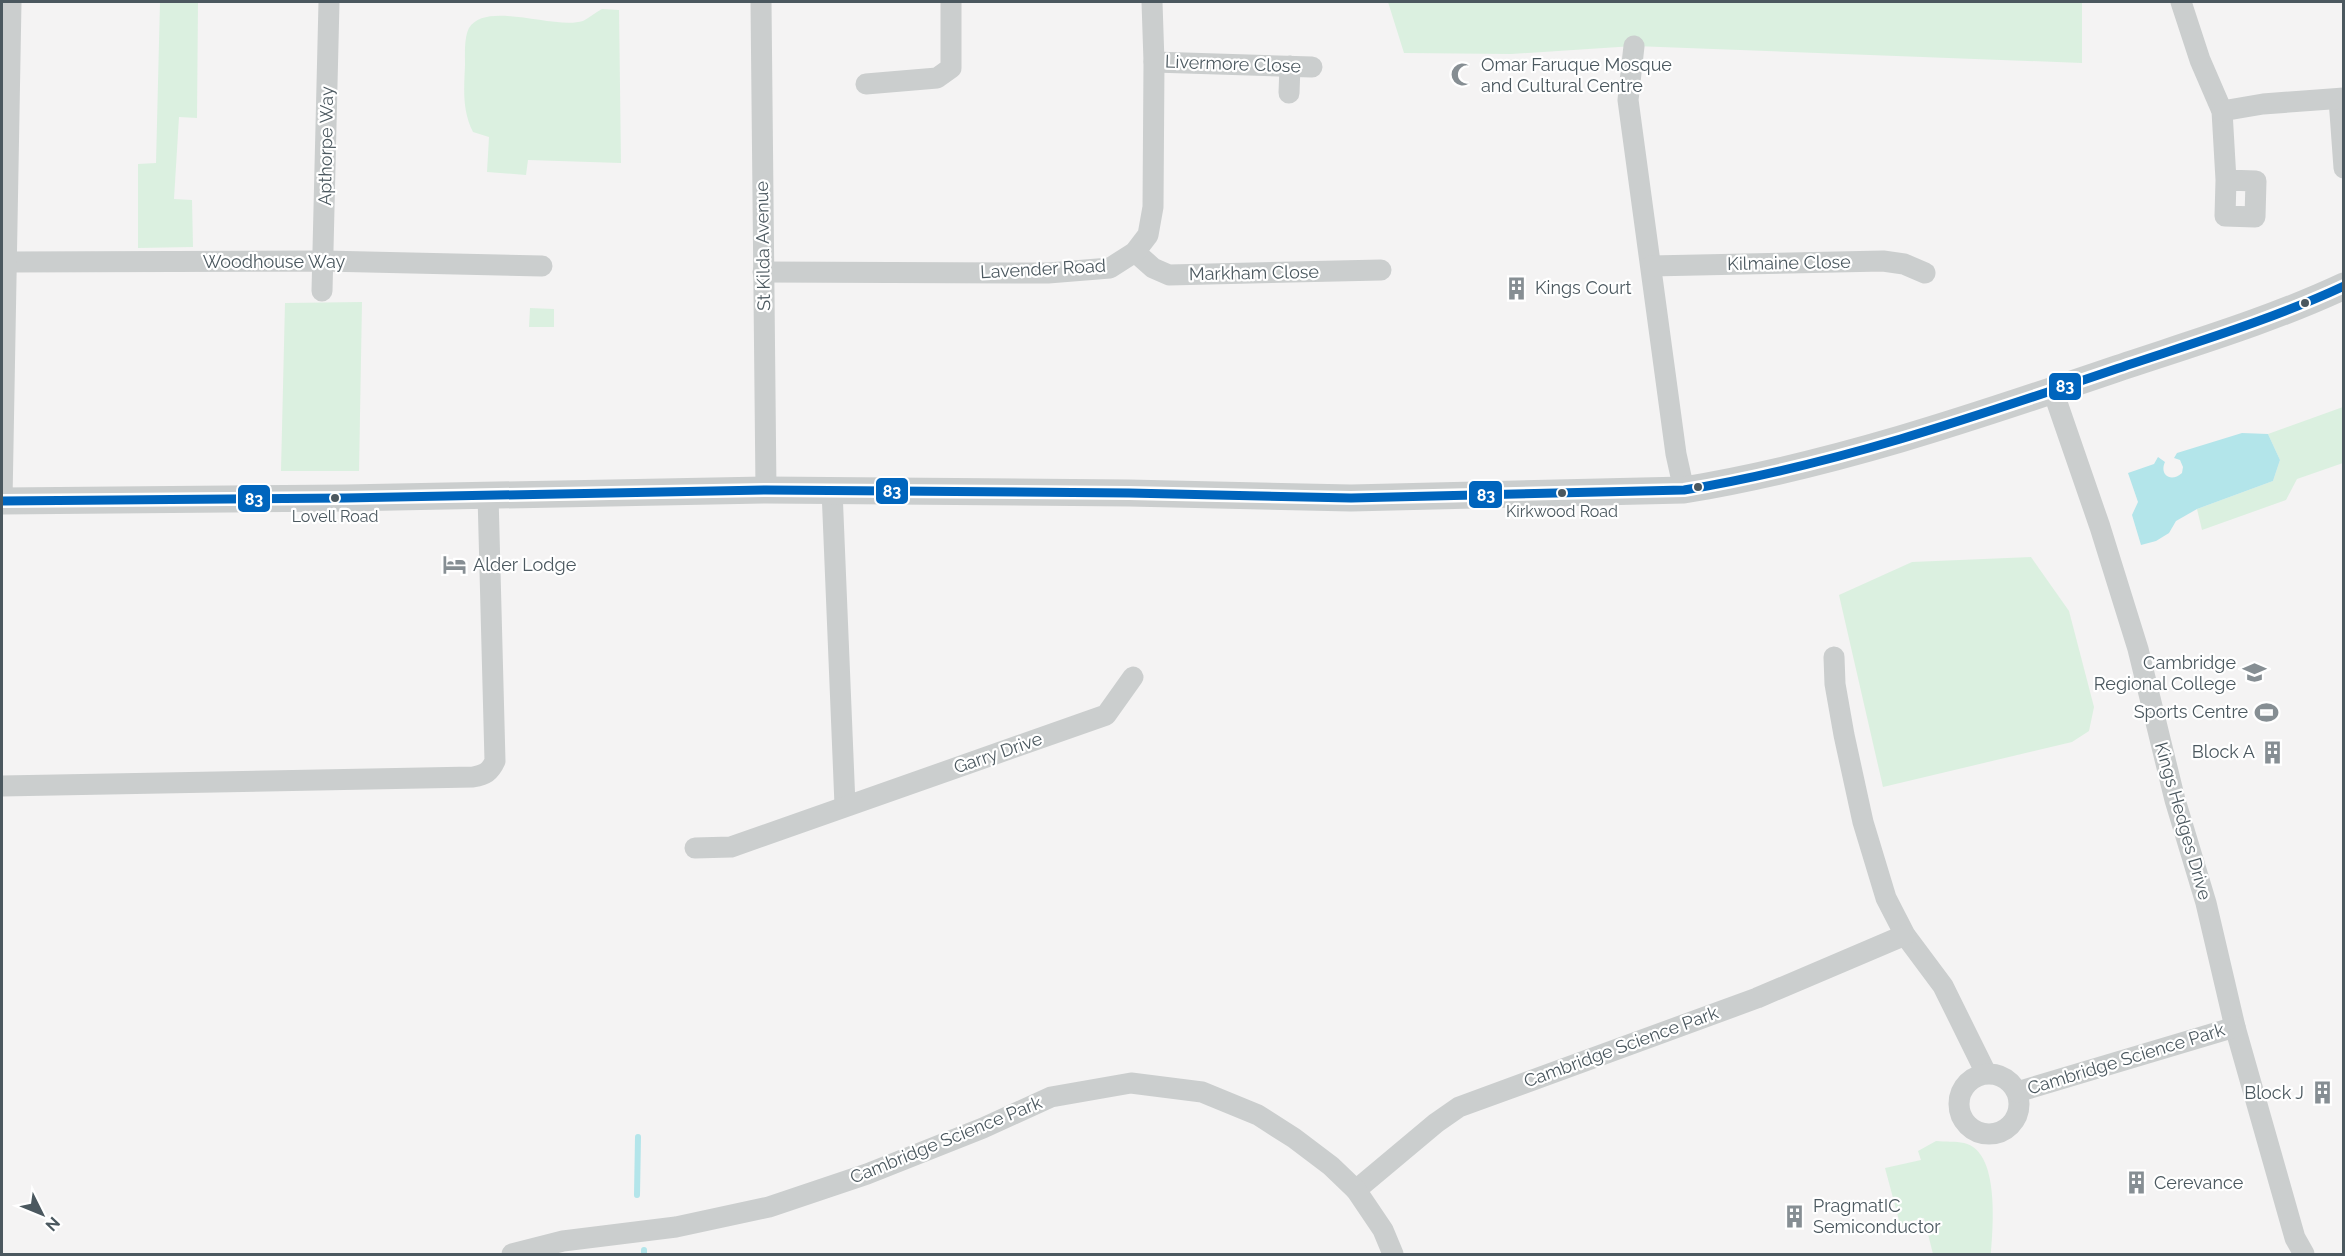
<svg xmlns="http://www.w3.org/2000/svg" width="2345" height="1256" font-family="Raleway,sans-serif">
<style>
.green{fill:#dbf0e0}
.water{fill:#b3e5ea}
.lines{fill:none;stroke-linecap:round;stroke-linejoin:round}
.stream{stroke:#b3e5ea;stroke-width:6}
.minor{stroke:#cbcece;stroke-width:21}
.tertiary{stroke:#cbcece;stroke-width:27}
.bus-1-casing{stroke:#fff;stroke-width:14}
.bus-1{stroke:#0065bd;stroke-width:9}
.bus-dot{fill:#4b585f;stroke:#fff;stroke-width:2}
.labels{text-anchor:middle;stroke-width:4.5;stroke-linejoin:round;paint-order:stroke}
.bus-label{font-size:16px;fill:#4b585f;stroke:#fff}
.street-label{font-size:18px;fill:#4b585f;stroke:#fff}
.poi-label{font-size:18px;fill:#4b585f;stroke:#fff;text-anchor:start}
.line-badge{stroke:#fff;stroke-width:2}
.badge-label{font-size:16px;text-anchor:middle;font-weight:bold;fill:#fff}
</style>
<rect width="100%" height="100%" fill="#f4f3f3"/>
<g class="green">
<polygon points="160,2 198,2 197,118 179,117 174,199 192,200 193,247 138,248 138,164 156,163"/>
<polygon points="1388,2 2082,2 2082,63 1634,46 1511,54 1404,53"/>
<path d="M602,9L619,10L621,163L528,160L526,175L487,172L489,137L473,132C462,110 464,89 465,65C465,54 464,38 469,28C486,0 554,30 583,21C589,18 596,12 602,9Z"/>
<polygon points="362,302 359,471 281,471 285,303"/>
<polygon points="530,308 554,309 554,327 529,327"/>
<polygon points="2343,407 2343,463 2297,479 2286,500 2202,530 2197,509 2273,481 2280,460 2268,434"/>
<polygon points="2031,557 2069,611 2094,707 2089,731 2072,742 1883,787 1839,595 1912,562"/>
<path d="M1936,1141C1945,1142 1956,1141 1964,1143C2000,1151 1993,1227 1991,1254H1933L1924,1218L1900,1224L1885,1168L1921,1160L1918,1151Z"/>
</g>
<path class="water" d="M2242,433L2268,434L2280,460L2273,481L2197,509L2176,521L2169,533L2156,541L2141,545L2132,515L2138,502L2128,473L2154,464L2158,457L2165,462C2159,475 2171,483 2182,473L2183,467L2180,460L2174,458L2177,453Z"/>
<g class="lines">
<g class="stream">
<polyline points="637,1195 638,1137"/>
<polyline points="644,1254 644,1250"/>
</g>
<g class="minor">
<polyline points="761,2 766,490"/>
<polyline points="2181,2 2200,60 2222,111 2226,180 2225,216 2255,217 2256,181 2226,180"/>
<polyline points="1634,46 1628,100 1676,454 1684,490"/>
<polyline points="1154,62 1312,67"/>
<polyline points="866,84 937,78 951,68 951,2"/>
<polyline points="1289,93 1290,66"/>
<polyline points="2339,99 2344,168"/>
<polyline points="2222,111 2263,104 2344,98"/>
<polyline points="1135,252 1153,268 1169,275 1381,270"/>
<polyline points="7,262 324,261 542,266"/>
<polyline points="1651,266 1883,261 1904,264 1925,273"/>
<polyline points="763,272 1048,273 1110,268 1135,252 1148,235 1153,207 1154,62 1152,2"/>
<polyline points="322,291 329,2"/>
<polyline points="2053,391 2100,527 2138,649 2175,800 2206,903 2235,1027 2295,1238 2304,1254"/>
<polyline points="832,490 845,805"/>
<polyline points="2,501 11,2"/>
<polyline points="1834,657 1835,684 1844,735 1863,822 1886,898 1905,935 1943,986 1986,1073"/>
<path d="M2,786L473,777C485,775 490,772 495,761L488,495"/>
<polyline points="695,848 731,847 1106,715 1133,677"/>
<circle cx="1989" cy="1104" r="30"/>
<polyline points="2017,1092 2235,1027"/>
<polyline points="1356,1190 1436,1123 1459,1107 1757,998 1905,935"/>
<polyline points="512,1254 563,1241 676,1227 769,1207 867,1174 983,1128 1051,1097 1131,1083 1202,1092 1258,1115 1294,1138 1331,1166 1356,1190 1383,1230 1393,1254"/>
</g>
<path class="tertiary" d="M2,501L345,498L766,490L1129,493L1351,498L1684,490C1830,466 1972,418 2113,370C2190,344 2269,321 2344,286"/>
<defs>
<path id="bus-1" d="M2,501L345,498L766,490L1129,493L1351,498L1684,490C1830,466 1972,418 2113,370C2190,344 2269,321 2344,286"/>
</defs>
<use href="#bus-1" class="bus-1-casing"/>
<use href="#bus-1" class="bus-1"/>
</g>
<defs>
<symbol id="mosque-bare" viewBox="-9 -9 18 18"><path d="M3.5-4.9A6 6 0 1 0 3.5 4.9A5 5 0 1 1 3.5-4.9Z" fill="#868e93" stroke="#fff" stroke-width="2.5" paint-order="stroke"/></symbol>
<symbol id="building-bare" viewBox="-9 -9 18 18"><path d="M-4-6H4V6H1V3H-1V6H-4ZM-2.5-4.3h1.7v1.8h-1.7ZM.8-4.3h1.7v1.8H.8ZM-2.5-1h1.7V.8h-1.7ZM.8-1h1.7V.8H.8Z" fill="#868e93" stroke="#fff" stroke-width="2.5" paint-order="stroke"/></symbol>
<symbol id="hotel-bare" viewBox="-9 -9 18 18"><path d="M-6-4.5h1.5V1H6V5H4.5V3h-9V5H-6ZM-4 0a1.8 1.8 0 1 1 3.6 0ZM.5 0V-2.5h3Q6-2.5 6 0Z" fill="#868e93" stroke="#fff" stroke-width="2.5" paint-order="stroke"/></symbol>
<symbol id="university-bare" viewBox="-9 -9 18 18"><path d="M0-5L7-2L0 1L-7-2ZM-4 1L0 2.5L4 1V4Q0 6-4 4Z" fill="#868e93" stroke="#fff" stroke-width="2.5" paint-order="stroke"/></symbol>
<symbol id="stadium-bare" viewBox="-9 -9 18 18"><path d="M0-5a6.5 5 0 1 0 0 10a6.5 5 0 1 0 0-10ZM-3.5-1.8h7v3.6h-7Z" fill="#868e93" stroke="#fff" stroke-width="2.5" paint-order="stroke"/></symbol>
</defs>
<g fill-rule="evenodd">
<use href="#mosque-bare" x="1446" y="58" width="33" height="33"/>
<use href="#building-bare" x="1500" y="272" width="33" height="33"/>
<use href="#hotel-bare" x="438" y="548" width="33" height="33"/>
<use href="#university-bare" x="2238" y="656" width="33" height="33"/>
<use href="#stadium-bare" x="2250" y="696" width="33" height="33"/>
<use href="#building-bare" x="2256" y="736" width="33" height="33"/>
<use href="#building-bare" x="2306" y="1076" width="33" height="33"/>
<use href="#building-bare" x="2120" y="1166" width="33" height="33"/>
<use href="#building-bare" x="1778" y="1200" width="33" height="33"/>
</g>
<g class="bus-dot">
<circle cx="2305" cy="303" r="5"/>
<circle cx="1698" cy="487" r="5"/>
<circle cx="1562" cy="493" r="5"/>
<circle cx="335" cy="498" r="5"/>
</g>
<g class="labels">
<g class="bus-label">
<text x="1562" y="517">Kirkwood Road</text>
<text x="335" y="522">Lovell Road</text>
</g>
<g class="street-label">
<text transform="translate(1233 64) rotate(2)" y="6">Livermore Close</text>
<text transform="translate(326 146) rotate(-89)" y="6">Apthorpe Way</text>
<text transform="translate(763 246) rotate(-91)" y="6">St Kilda Avenue</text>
<text x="274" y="268">Woodhouse Way</text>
<text transform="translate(1789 263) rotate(-1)" y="6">Kilmaine Close</text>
<text transform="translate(1043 269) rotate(-3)" y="6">Lavender Road</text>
<text transform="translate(1254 273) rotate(-1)" y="6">Markham Close</text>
<text transform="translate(998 753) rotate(-19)" y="6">Garry Drive</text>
<text transform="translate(2183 821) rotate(74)" y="6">Kings Hedges Drive</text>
<text transform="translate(1621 1047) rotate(-20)" y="6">Cambridge Science Park</text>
<text transform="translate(2126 1059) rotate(-17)" y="6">Cambridge Science Park</text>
<text transform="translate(946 1140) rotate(-22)" y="6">Cambridge Science Park</text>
</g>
<g class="poi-label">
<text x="1481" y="71">Omar Faruque Mosque<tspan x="1481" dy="21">and Cultural Centre</tspan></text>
<text x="1535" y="294">Kings Court</text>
<text x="473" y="571">Alder Lodge</text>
<text x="2236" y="669" text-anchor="end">Cambridge<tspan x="2236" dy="21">Regional College</tspan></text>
<text x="2248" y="718" text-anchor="end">Sports Centre</text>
<text x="2255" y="758" text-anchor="end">Block A</text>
<text x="2304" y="1099" text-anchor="end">Block J</text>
<text x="2154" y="1189">Cerevance</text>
<text x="1813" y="1212">PragmatIC<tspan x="1813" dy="21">Semiconductor</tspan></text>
</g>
</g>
<g class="line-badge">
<rect x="2048" y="372" width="34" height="29" rx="6" fill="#0065bd"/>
<rect x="875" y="477" width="34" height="28" rx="6" fill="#0065bd"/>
<rect x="1468" y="480" width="35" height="29" rx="6" fill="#0065bd"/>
<rect x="237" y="484" width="34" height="29" rx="6" fill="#0065bd"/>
</g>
<g class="badge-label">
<text x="2065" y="392">83</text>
<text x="892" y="497">83</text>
<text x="1486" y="501">83</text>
<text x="254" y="505">83</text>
</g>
<rect width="2345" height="1256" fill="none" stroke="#4b585f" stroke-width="6"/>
<g transform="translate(42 1214) rotate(133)" stroke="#ffffff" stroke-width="4.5" paint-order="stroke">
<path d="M0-4.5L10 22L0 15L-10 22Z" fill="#4b585f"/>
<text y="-9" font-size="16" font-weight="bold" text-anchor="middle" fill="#4b585f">N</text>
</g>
</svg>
